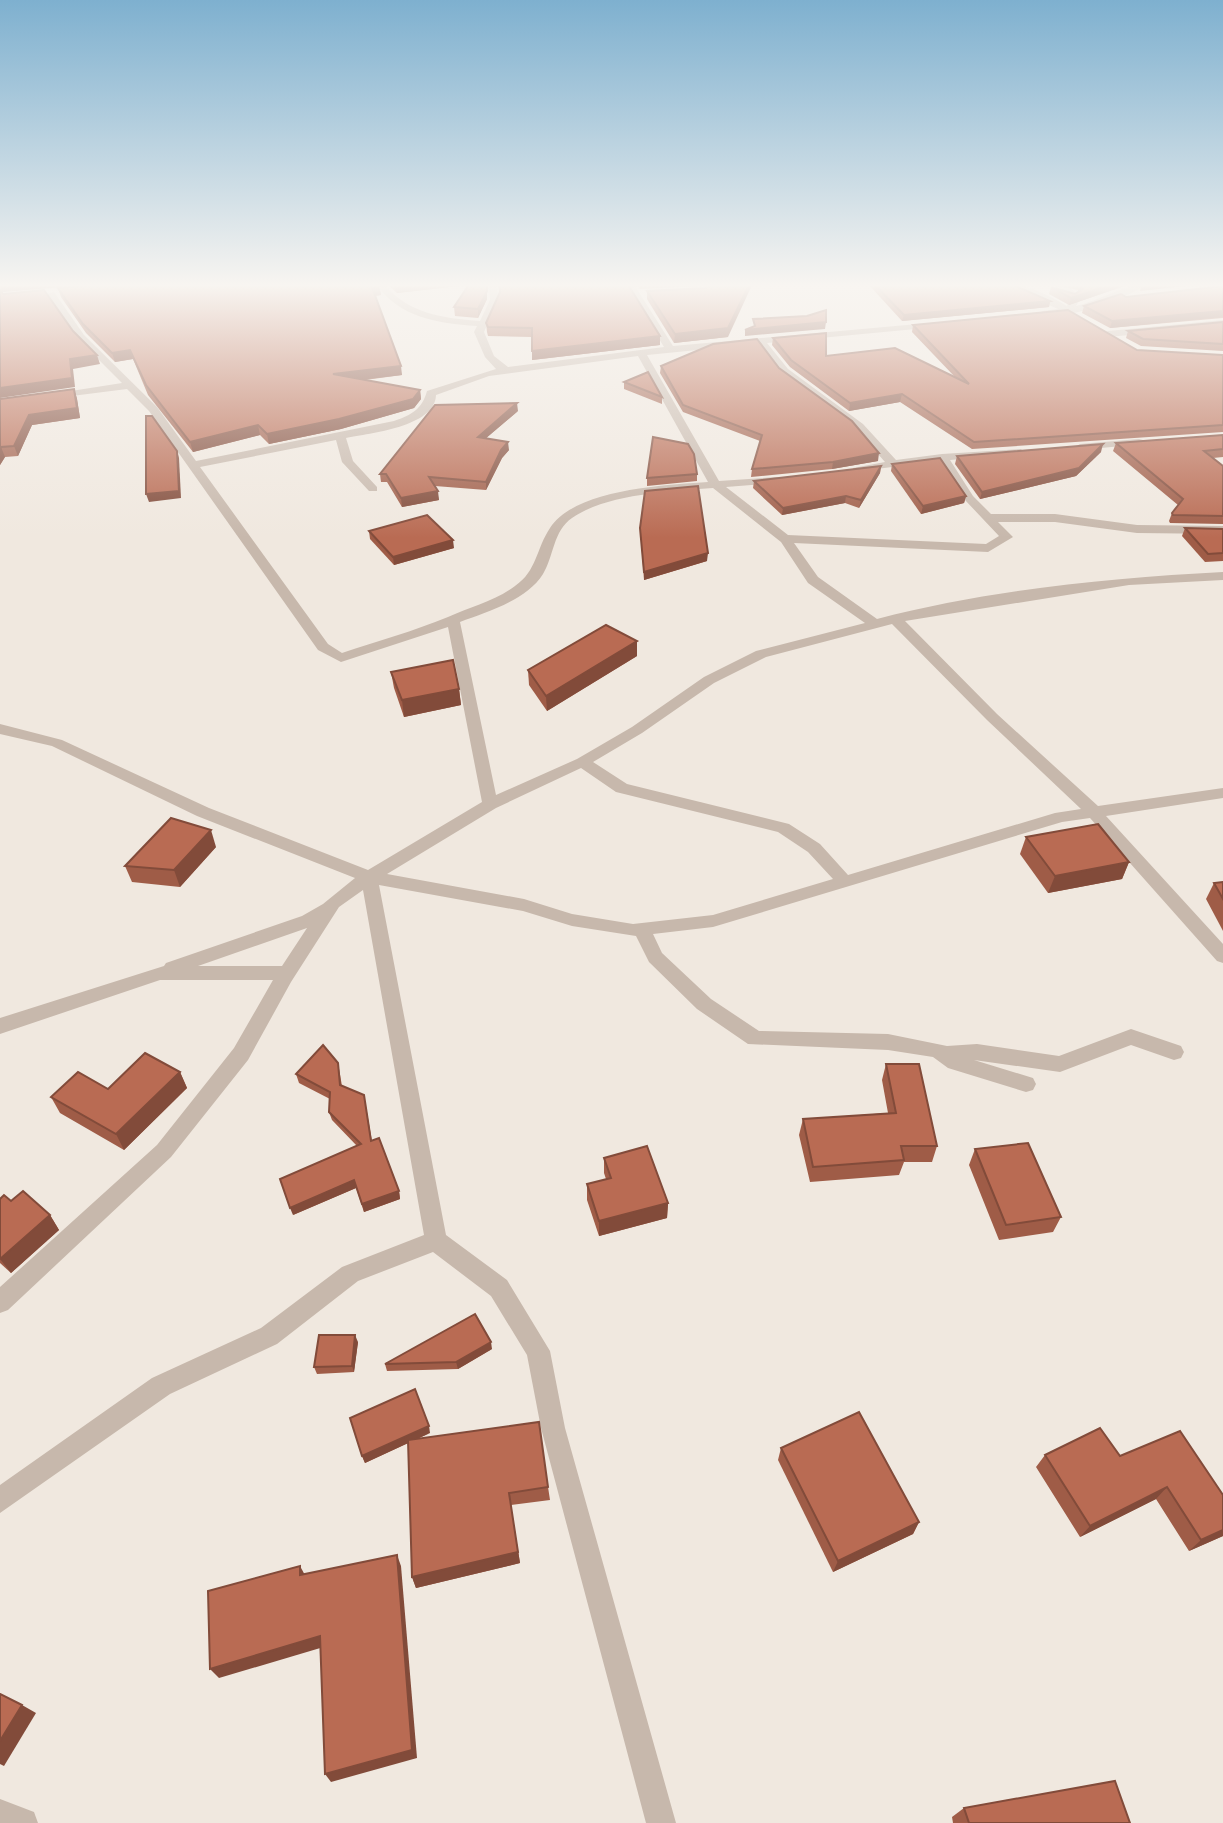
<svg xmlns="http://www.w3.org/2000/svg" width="1223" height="1823" font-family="Barlow,sans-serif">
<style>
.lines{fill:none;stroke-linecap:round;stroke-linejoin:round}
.minor{fill:#c7b8ac;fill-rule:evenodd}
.wall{fill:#9f5c47}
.shaded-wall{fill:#824b3a}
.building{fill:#b96b53;stroke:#824b3a;stroke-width:2}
</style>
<rect width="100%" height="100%" fill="#f0e8df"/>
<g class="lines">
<g class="minor">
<path d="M375,283H383C408,314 442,318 480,321L490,300L489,283H497L498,300L484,332L494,356L508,367L664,347L625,283H633L673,346L940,322L942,324L937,327L767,343L788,369L863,424L896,460L942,454L1021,449L1023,451L1017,454L950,460L973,496L991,514H1055L1137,525L1223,526V534L1137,533L1055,522H998L1013,537L988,552L794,543L818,577L877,619C989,590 1108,578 1223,572V580L1129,585L905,621L997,714L1098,806L1223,788V798L1106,816L1223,944V963L1217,961L1090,818L1062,822L713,927L653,934L662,953L711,999L759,1031L888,1034L947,1046L977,1044L1059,1056L1131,1029L1181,1046L1184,1052L1181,1058L1174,1060L1131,1045L1060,1072L974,1060L1033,1078L1036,1084L1033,1090L1026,1092L948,1068L933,1057L888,1050L748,1044L697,1009L649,962L636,936L572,926L523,911L379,885L446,1235L507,1280L550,1351L565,1428L676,1823H646L541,1428L527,1355L491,1296L433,1252L358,1281L277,1344L170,1394L0,1513V1485L152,1378L261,1328L342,1267L424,1235L363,890L339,907L291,982L248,1060L171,1157L8,1310L0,1313V1287L157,1145L234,1048L273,980H160L0,1034V1018L164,966L166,963L302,916L323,904L355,878L197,816L52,746L0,734V724L62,740L209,808L368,870L482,802L448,627L341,662L318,650L149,411L127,389L48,399V395L52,394L122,383L78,339L47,294L54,292L84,335L157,407L196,461L394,421C412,415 422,409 427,391L496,369L485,357L474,332L477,326C436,323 400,318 375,283ZM758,344L780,373L855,428L885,462L853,468V472L939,461L965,500L999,536L986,544L788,535L726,487L777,483L783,480L777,477L719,481L647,355ZM638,356L708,482C665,485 575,489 550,528C536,549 537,571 515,586C495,601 470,607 448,617C414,631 378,641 342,653L328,644L200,467L336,440L342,462L369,491H377V487L353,461L346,438C370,433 435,427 436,395L489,376ZM713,488L781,542L808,583L865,623L756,651L704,677L632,727L577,759L496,795L460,622C487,612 527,600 543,574C554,556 553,531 572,518C606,494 672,491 713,488ZM892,624L987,720L1081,809L1055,813L848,875L820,844L789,824L627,784L593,762L642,733L714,683L766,657ZM581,768L616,792L778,832L808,852L833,879L713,915L633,924L572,914L524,899L387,874L496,808ZM307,928L282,966H198Z"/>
<path d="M1000,283C1022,281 1048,295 1067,306L1070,296L1053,283C1064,283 1077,289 1079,301L1076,306C1097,301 1133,282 1149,283C1131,297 1058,324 1040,313L1042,311L1058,309Z"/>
<polygon points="1223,320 1223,326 1108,337 1103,334 1108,331"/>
<polygon points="1139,439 1143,440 1143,444 1080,450 1075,447 1080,444"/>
<polygon points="0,1799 34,1812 38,1823 0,1823"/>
</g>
</g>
<g class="wall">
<polygon points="386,283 487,283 487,299 478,318 455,316 454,307 469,285 397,293"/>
<polygon points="636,283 704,283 701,286 640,289"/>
<polygon points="869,283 873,283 1050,301 1049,307 902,321 869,285"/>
<polygon points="1012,283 1034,283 1031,286"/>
<polygon points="1044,283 1133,283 1069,305 1049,294 1051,287 1075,294 1078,292 1078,290"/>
<polygon points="379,286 381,295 375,296 402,375 365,380 420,390 421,399 414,408 341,429 269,444 260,435 193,452 148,395 133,359 115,362 86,333 61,297 58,288"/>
<polygon points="1223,286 1223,318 1110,328 1082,313 1084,306 1126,297"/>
<polygon points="706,288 728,337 674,343 647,299 647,291"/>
<polygon points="500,293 660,345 532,360 532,337 488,336 487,332 486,323"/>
<polygon points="1223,322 1223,351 1141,346 1126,338 1128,331"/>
<polygon points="913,325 1137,350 1223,355 1223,432 972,449 900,402 849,411 790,367 772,345 773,338 826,356 954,376 912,332"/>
<polygon points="661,366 779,368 878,461 832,469 751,477 752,469 760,441 683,412 660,373"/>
<polygon points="624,382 662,397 662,404 624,389"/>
<polygon points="74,389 77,399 80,418 32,425 18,456 5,457 0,465 0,399"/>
<polygon points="518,411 486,438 509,450 502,458 486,490 435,486 439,500 402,507 387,482 381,482 380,474"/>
<polygon points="1223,435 1223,457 1213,458 1223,466 1223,524 1170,523 1169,521 1172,513 1178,505 1113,451 1116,443"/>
<polygon points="1101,452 1076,476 980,499 955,464 957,456"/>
<polygon points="892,464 966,496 964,503 921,514 891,471"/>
<polygon points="881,466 880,473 859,508 845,503 782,515 753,488 754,481"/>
<polygon points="697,474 697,481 647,486 647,478"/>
<polygon points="640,528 707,561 644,580"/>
<polygon points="1185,528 1223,529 1223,561 1205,562 1182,536"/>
<polygon points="369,531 454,548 394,565 370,539"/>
<polygon points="637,656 547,711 529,685 528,670"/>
<polygon points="391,672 459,689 461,705 404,717 394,688"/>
<polygon points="1026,837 1129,862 1122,879 1048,893 1020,854"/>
<polygon points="216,847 180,887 132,882 125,866"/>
<polygon points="1223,882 1223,931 1206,899 1214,883"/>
<polygon points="338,1063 342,1086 364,1095 372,1141 399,1191 400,1199 364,1212 356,1188 293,1215 357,1146 332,1120 329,1112 330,1099 299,1083 296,1074"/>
<polygon points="886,1064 937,1146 932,1162 904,1162 899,1175 810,1182 799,1135 803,1119 888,1113 882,1080"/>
<polygon points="180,1072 187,1088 124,1150 60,1113 51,1097 108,1089"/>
<polygon points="975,1149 1061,1217 1053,1232 999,1240 969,1165"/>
<polygon points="604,1158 668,1203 667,1218 599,1236 587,1200 587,1184 606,1179 604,1173"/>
<polygon points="0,1199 11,1201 50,1215 59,1230 11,1273 0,1263"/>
<polygon points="358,1342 354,1372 317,1374 314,1367"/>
<polygon points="492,1349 458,1369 387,1371 385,1364"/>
<polygon points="430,1433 417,1439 548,1487 550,1500 511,1505 520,1563 416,1588 412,1577 408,1443 365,1463 362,1456"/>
<polygon points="781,1448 919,1522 913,1534 833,1572 778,1460"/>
<polygon points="1045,1455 1120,1456 1223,1495 1223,1536 1189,1551 1156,1499 1080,1537 1036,1467"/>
<polygon points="964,1808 1130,1823 953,1823 952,1817"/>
</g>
<g class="shaded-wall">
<polygon points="13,283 111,283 3,292 1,296 0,284"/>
<polygon points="413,283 475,283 475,284 397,293 396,285"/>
<polygon points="487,283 487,299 478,318 478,309"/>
<polygon points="750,283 753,283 728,337 674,343 675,334"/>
<polygon points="1116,283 1133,283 1069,305 1071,298"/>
<polygon points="1156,283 1212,283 1140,291 1142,284"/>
<polygon points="379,286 381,295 373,296 372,287"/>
<polygon points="1050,301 1049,307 902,321 904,315"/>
<polygon points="1223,311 1223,317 1110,328 1112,321"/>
<polygon points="826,322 825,329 745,336 745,330"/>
<polygon points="660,336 660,345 532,360 532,351"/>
<polygon points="130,350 133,359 115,362 112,353"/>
<polygon points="97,355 100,364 73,369 75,387 0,398 0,388 70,359"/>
<polygon points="401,366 402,375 335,383 333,374"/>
<polygon points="74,389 77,399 80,418 32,425 18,456 14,446 29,415"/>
<polygon points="420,390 421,399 414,408 341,429 269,444 267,434"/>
<polygon points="902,394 900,402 849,411 850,403"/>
<polygon points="517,403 518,411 478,445 478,437"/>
<polygon points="258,425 260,435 193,452 190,442"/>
<polygon points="508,442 509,450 502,458 486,490 486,482 501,450"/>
<polygon points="1103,444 1101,452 1076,476 980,499 982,492"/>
<polygon points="1,447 5,457 0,465 0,449"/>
<polygon points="177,451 179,458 181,498 149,502 146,494"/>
<polygon points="879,453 878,461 832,469 833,462"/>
<polygon points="881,466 880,473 859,508 861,500"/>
<polygon points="438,491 439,500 402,507 401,498"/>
<polygon points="846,496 845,503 782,515 783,508"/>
<polygon points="966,496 964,503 921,514 923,506"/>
<polygon points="453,540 454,548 394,565 393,557"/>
<polygon points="708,553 707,561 644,580 644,572"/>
<polygon points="637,641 637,656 547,711 546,696"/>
<polygon points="459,689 461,705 404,717 402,700"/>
<polygon points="211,830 216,847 180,887 174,870"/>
<polygon points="1129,862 1122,879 1048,893 1055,876"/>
<polygon points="180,1072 187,1088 124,1150 116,1134"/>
<polygon points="354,1180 356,1188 293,1215 290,1208"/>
<polygon points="399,1191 400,1199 364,1212 362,1204"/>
<polygon points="668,1203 667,1218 599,1236 599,1221"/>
<polygon points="50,1215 59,1230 11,1273 0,1259"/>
<polygon points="355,1335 358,1342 354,1372 352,1366"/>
<polygon points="491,1342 492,1349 458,1369 456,1362"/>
<polygon points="429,1426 430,1433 365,1463 362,1456"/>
<polygon points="1167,1487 1156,1499 1080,1537 1090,1526"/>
<polygon points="509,1493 520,1563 416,1588 412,1577"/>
<polygon points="919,1522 913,1534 833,1572 838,1561"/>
<polygon points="1223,1530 1223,1536 1189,1551 1201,1540"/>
<polygon points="397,1555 401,1566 417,1758 331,1782 325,1774"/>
<polygon points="300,1566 306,1577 300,1575"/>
<polygon points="320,1636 327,1646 219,1678 210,1669"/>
<polygon points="22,1705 36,1713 4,1766 0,1764 0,1741"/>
</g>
<g class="building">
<polygon points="111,283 377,283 379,286 372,287 401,366 333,374 420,390 413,399 339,419 267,434 258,425 190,442 146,385 130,350 112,353 83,324 58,288"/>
<polygon points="394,283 413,283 396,285"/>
<polygon points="470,283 487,283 487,291 478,309 454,307"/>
<polygon points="499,283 627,283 660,336 532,351 532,328 488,327 486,323 500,292"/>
<polygon points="709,283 750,283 728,328 675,334 647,291 706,288"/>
<polygon points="873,283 1009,283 1050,301 904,315"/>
<polygon points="1074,283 1116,283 1071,298 1051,287 1075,294 1082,289 1079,284"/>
<polygon points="1223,286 1223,311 1112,321 1084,306 1121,294 1126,297"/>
<polygon points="0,290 3,294 44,290 73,331 97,355 70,359 72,378 0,388"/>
<polygon points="826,310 826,322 745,330 755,326 753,319 807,316"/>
<polygon points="1068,310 1137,350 1223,355 1223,425 974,442 902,394 850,403 791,360 773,338 826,333 826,356 895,348 969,384 913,325"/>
<polygon points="1223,322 1223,344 1143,339 1128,331"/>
<polygon points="757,339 779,368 852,421 879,453 833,462 752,469 762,435 683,405 661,366 713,344"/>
<polygon points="648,372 662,397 624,382"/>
<polygon points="74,389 77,408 29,415 14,446 1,447 0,449 0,399"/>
<polygon points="517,403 478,437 508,442 501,450 486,482 429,477 438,491 401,498 386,474 380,474 435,405"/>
<polygon points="146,416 152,416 177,451 179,491 146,494"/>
<polygon points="1223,435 1223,449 1204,451 1223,466 1223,516 1173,515 1172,513 1183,499 1116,443"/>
<polygon points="653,437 688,444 694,454 697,474 647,478"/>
<polygon points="1103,444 1079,468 982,492 957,456"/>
<polygon points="940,458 966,496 923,506 892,464"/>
<polygon points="881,466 861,500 846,496 783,508 754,481"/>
<polygon points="698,486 708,553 644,572 640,528 645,491"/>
<polygon points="427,515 453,540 393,557 369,531"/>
<polygon points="1185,528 1223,529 1223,553 1208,554"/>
<polygon points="606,625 637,641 546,696 528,670"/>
<polygon points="453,660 459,689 402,700 391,672"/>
<polygon points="171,818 211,830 174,870 125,866"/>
<polygon points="1098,824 1129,862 1055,876 1026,837"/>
<polygon points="1223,882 1223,899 1214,883"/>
<polygon points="323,1045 338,1063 340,1085 364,1095 371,1141 379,1138 399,1191 362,1204 354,1180 290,1208 280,1179 361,1144 329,1112 330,1092 296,1074"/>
<polygon points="145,1053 180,1072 116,1134 51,1097 78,1072 108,1089"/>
<polygon points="886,1064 919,1064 937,1146 901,1146 904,1160 813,1167 803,1119 896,1113"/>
<polygon points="1028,1143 1061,1217 1006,1225 975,1149"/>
<polygon points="647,1146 668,1203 599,1221 587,1184 611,1178 604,1158"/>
<polygon points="23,1191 50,1215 0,1259 0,1199 4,1195 11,1201"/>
<polygon points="475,1314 491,1342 456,1362 385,1364"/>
<polygon points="319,1335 355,1335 352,1366 314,1367"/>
<polygon points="415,1389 429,1426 362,1456 350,1418"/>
<polygon points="859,1412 919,1522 838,1561 781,1448"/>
<polygon points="539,1422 548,1487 509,1493 518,1552 412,1577 408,1440"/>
<polygon points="1100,1428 1120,1456 1180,1431 1223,1495 1223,1530 1201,1540 1167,1487 1090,1526 1045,1455"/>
<polygon points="397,1555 412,1750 325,1774 320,1636 210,1669 208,1591 300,1566 300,1575"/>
<polygon points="0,1694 22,1705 0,1741"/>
<polygon points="1115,1781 1130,1823 969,1823 964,1808"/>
</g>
<linearGradient id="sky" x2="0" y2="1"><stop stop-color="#7eb0cf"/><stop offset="0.53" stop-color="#f8f5f1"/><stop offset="1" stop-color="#f8f5f1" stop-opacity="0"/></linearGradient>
<rect width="1223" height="538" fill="url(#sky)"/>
</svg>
